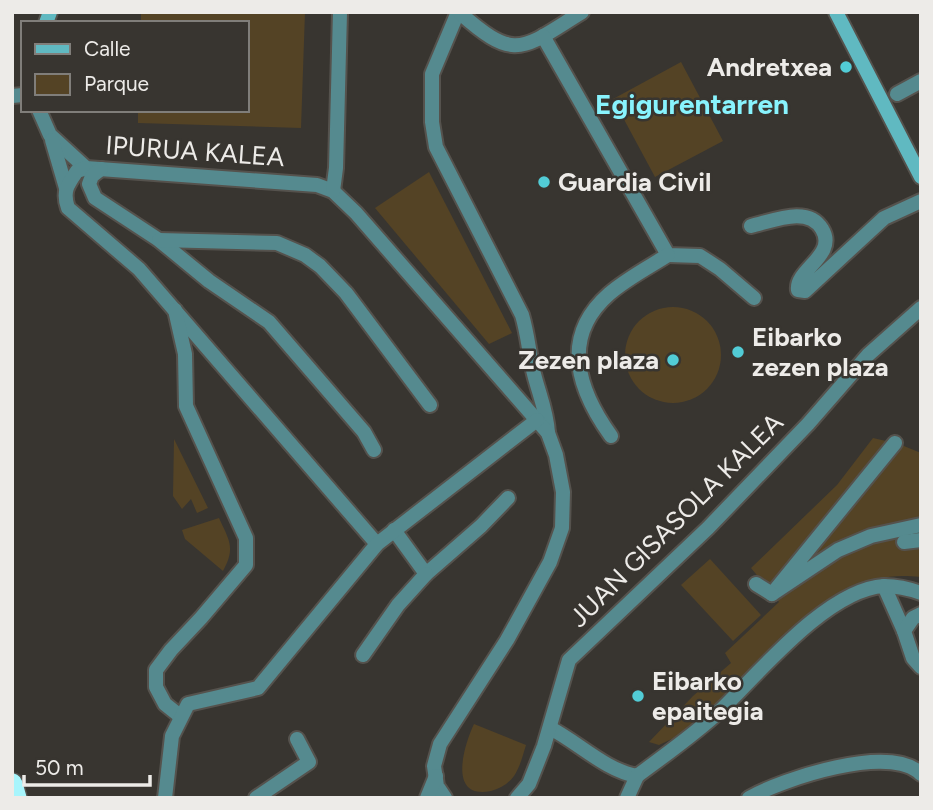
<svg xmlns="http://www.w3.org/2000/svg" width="933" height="810" font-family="Figtree,sans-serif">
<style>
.green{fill:#544325}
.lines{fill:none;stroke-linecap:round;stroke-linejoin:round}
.street-casing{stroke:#55524d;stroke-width:18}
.secondary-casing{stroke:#55524d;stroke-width:18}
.highway-casing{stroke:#55524d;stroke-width:24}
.street{stroke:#558a8f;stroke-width:14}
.secondary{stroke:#60b9c1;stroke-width:14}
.highway{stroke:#a8f5fc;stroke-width:21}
.poi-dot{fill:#52ccd6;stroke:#383530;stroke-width:2.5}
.labels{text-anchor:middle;stroke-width:5;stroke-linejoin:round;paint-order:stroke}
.poi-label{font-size:26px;font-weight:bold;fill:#edebe8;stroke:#383530;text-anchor:start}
.street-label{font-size:26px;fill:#edebe8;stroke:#383530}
.neighbourhood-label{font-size:28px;font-weight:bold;fill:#88f3fd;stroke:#383530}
</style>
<rect width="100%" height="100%" fill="#383530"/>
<g class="green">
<polygon points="141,12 305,12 301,128 138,123 138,110 247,110 247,23 141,23"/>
<polygon points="681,62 723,141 655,177 613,99"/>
<polygon points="429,172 512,333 489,344 375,208"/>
<circle cx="673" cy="355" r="48"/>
<path d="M873,438L899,444L921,453V577C891,574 879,577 852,590L695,728L659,745L649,742L693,696L731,663L725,653L779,602L751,568L837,485Z"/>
<polygon points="174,439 208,508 197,513 191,499 182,509 173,496"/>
<path d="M219,518C229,540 236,548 223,571L185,539L182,530Z"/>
<polygon points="710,559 761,615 733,641 681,585"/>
<path d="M474,724L526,745C523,755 520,767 514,776C508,784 500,789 491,791C447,800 464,745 474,724Z"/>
</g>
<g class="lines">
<defs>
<g id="street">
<path d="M458,12L432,74V122L436,147L522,315C528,335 529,354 534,374C539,394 547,412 548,433"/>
<path d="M459,12C516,63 522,49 582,12"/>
<polyline points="543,36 668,255 700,256 720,269 754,298"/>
<polyline points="897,94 921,81"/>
<polyline points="12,96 23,95"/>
<polyline points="39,110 50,135 86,168 317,185 333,191 356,213 548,433 556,455 563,492 562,528 550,562 507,640 440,744 434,766 437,786 445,798"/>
<polyline points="52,140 66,188"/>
<path d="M86,168L77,171C68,184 62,191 68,208L139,269L377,544"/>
<polyline points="101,169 92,176 89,184 95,198 159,240 209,281 269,322 364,432 374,450"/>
<polyline points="333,191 336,168 340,12"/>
<path d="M751,226C773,221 808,205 822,229C838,255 795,270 798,290L805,291L884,218L921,201"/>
<polyline points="159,240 277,243 305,255 320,266 346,293 430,405"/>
<polyline points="175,310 185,354 186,406 246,538 246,565 201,618 171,650 156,670 156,687 165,704 180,716"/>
<path d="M611,436C578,390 560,337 609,294C626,279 649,267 668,255"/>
<polyline points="895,443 772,594 838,550 871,536 921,525"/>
<polyline points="394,530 426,574 481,526 508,498"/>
<polyline points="904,542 921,540"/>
<polyline points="756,584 772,594"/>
<polyline points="884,586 904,631"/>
<polyline points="921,614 913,618 904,631 913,658 921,667"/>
<polyline points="363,655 398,605 426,574"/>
<path d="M550,728C579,743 605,770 637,776C665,755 695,734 721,710C759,673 828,589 884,586C896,586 910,589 921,593"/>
<polyline points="165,798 172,736 188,704 258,688 377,544 537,420"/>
<polyline points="256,798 309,762 297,739"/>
<polyline points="427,798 436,776"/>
<polyline points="517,798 529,784 544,746 569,660 708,528 808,424 868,355 921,308"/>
<polyline points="627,798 637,776"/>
<path d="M749,798C783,779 890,743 921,774"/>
</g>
<g id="secondary">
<polyline points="836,12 921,177"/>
<polyline points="46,23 50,12"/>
</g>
<polyline id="highway" points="12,784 16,798"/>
</defs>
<use href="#street" class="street-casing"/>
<use href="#secondary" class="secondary-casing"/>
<use href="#highway" class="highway-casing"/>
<use href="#street" class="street"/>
<use href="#secondary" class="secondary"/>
<use href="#highway" class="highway"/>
</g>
<g class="poi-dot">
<circle cx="846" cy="67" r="7"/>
<circle cx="544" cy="182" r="7"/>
<circle cx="738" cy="352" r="7"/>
<circle cx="673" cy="360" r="7"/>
<circle cx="638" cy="696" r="7"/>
</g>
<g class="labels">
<g class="poi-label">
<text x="832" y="76" text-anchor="end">Andretxea</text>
<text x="558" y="191">Guardia Civil</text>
<text x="752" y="346">Eibarko<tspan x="752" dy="30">zezen plaza</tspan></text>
<text x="659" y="369" text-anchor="end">Zezen plaza</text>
<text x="652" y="690">Eibarko<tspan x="652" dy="30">epaitegia</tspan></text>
</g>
<g class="street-label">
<text transform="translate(195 151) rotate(4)" y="9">IPURUA KALEA</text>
<text transform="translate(676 520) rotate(-45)" y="9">JUAN GISASOLA KALEA</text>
</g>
<g class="neighbourhood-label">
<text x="692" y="114">Egigurentarren</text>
</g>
</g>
<rect width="933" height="810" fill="none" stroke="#edebe8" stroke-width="28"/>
<rect x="21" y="21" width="228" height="91" fill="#383530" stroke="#807e7a" stroke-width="2"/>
<rect x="35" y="44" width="35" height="10" fill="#60b9c1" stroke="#807e7a" stroke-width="2"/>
<text x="84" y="56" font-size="21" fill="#edebe8">Calle</text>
<rect x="35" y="74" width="35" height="21" fill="#544325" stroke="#807e7a" stroke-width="2"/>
<text x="84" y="91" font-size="21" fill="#edebe8">Parque</text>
<path d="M24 775v10h126v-10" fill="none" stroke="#edebe8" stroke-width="3.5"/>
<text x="35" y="775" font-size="21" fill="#edebe8" stroke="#383530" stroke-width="5" paint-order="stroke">50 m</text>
</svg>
